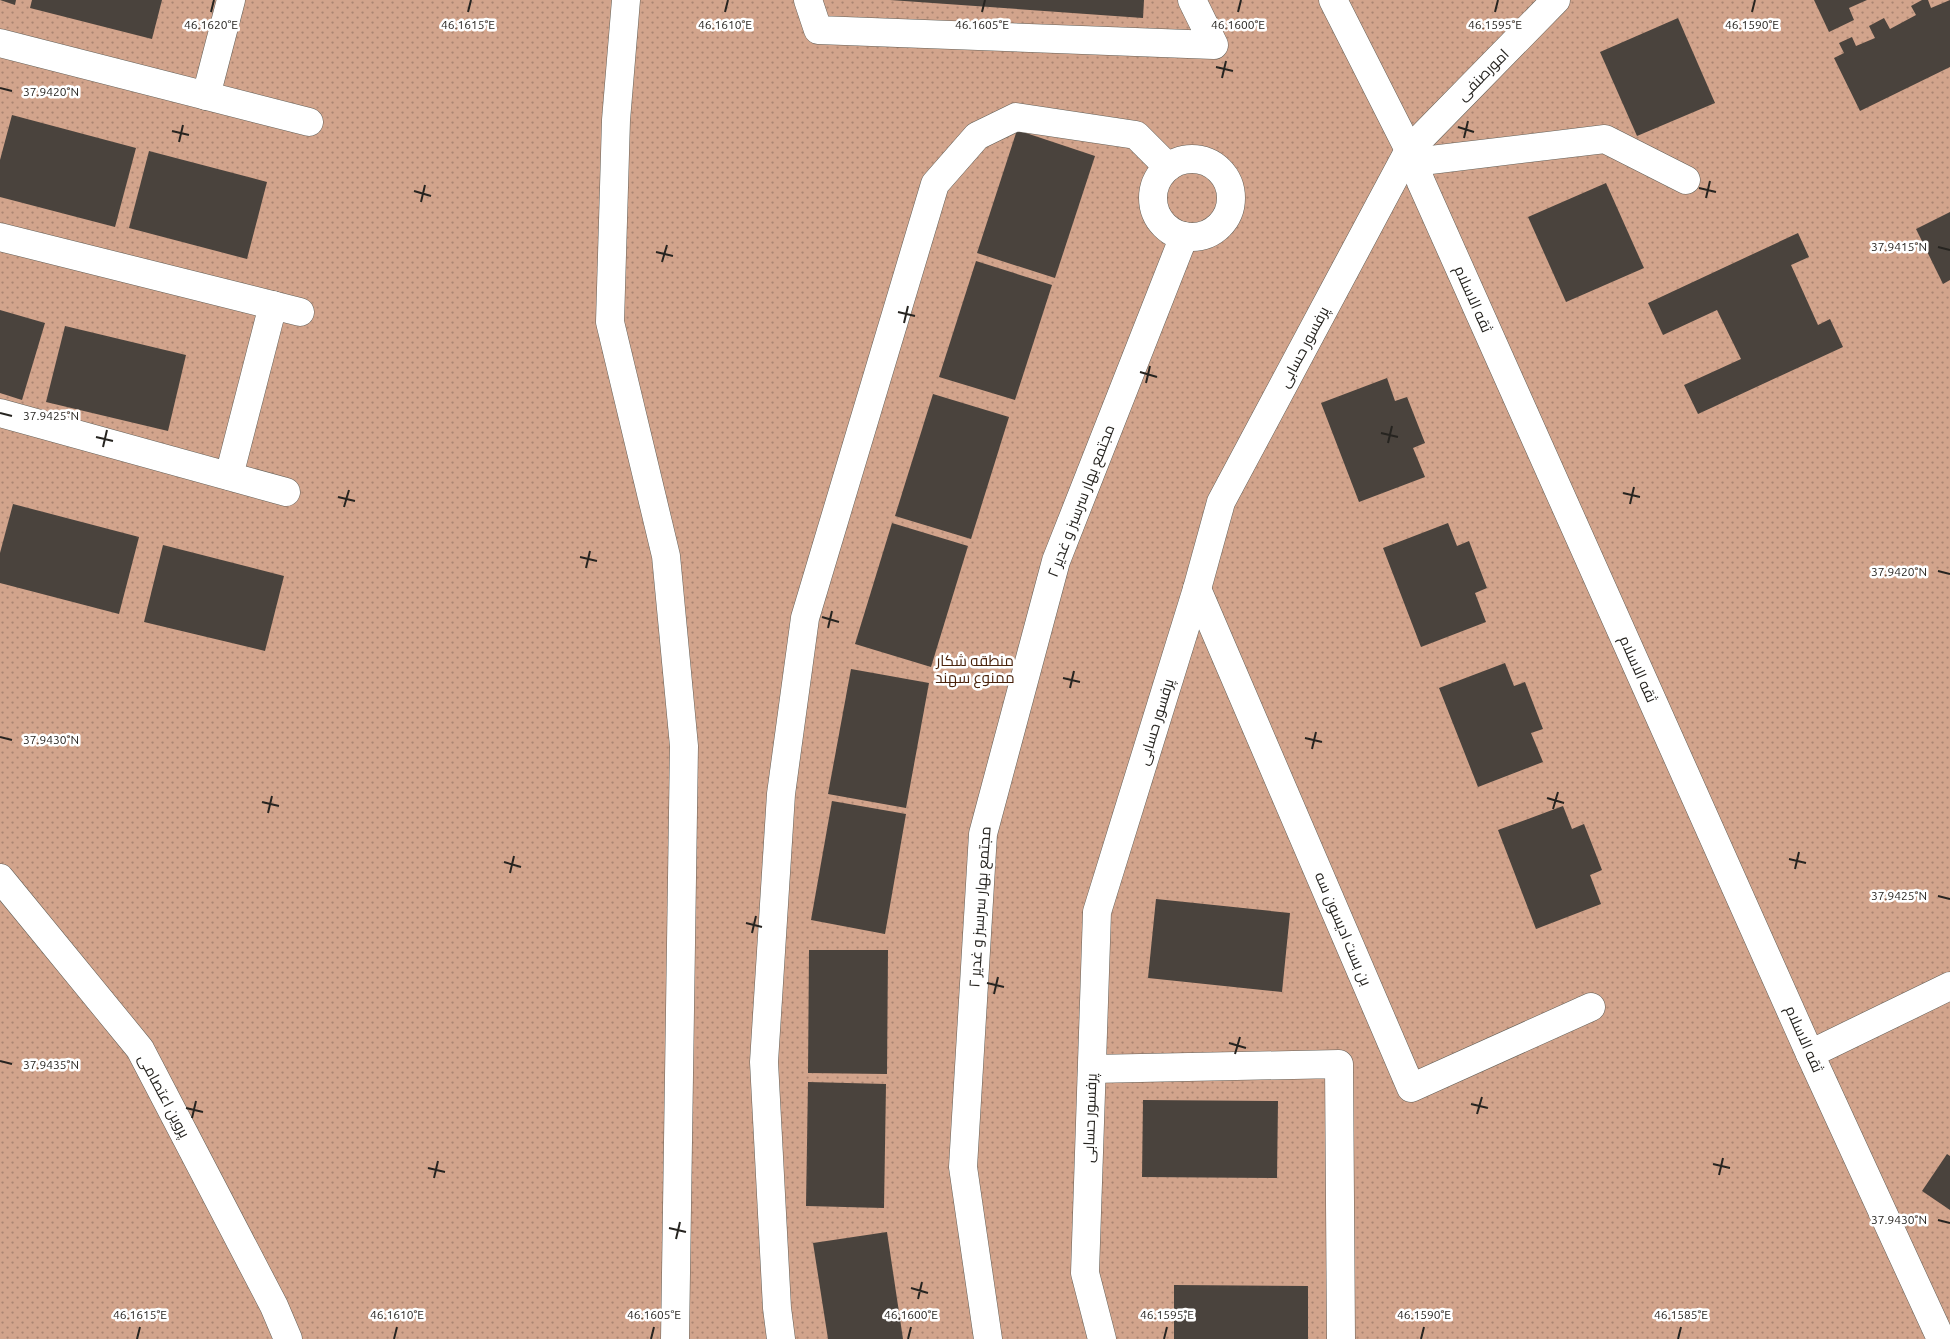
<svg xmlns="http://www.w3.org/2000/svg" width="1950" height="1339" font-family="Ubuntu,Cairo,sans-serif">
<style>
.grass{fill:url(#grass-dots)}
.building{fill:#4a433d}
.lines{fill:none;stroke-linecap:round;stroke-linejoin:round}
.street-casing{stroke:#646058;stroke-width:29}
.secondary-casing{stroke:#646058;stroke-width:29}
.street{stroke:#fff;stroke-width:28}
.secondary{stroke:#fff;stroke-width:28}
.ticks{fill:none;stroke:#262420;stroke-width:2}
.labels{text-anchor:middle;stroke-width:5;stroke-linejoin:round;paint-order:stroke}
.street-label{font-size:15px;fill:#262420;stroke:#fff}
.park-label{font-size:15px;fill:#4a230c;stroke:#fff}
.ticks-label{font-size:12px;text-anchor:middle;fill:#262420;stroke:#fff;stroke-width:5;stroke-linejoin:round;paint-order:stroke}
</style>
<defs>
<pattern id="grass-dots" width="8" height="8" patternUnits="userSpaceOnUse" patternTransform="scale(1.25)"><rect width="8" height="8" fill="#d2a48c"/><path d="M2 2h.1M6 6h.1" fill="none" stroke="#aa8572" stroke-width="1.8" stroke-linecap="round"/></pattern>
</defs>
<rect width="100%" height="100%" fill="#e4e0d6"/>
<rect class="grass" x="0" y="0" width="1950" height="1339"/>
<g class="building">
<polygon points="0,0 16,0 15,5"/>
<polygon points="32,0 162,0 152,39 30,8"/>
<polygon points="890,0 1144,0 1143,18"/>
<polygon points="1814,0 1867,0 1849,8 1854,20 1829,32"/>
<polygon points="1922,0 1928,0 1931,8 1950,0 1950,67 1860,111 1834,58 1844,53 1839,43 1852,37 1856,46 1875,38 1869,26 1884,18 1890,29 1916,15 1911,6"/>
<polygon points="1678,18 1715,103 1637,136 1600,52"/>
<polygon points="12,115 136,148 115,227 0,197 0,160"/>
<polygon points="1017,130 1095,156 1055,278 977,253"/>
<polygon points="149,151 267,182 247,259 129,228"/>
<polygon points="1606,183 1644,268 1566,302 1528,217"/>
<polygon points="1950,212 1950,280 1943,284 1916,229"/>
<polygon points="1798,233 1809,257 1791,265 1818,325 1830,319 1843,347 1698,414 1684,385 1741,359 1717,310 1663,335 1648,303"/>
<polygon points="976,261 1052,285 1015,400 939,377"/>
<polygon points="0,310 45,323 22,400 0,393"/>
<polygon points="65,326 186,355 168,431 46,402"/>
<polygon points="1387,378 1395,401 1407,397 1425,443 1413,448 1425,477 1359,502 1321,403"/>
<polygon points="933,394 1009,417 971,539 895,516"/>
<polygon points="13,504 139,537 119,614 0,583 0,553"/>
<polygon points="892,523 968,546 931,667 855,644"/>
<polygon points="1448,523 1457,546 1469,541 1487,588 1475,593 1486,622 1421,647 1383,548"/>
<polygon points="163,545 284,576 265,651 144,622"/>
<polygon points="1505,663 1514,686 1525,682 1543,729 1531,733 1543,762 1478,787 1439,688"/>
<polygon points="851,669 929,683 906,808 828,794"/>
<polygon points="832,801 906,814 885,934 811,920"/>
<polygon points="1563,806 1572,829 1584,824 1602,870 1590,875 1601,904 1536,929 1498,830"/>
<polygon points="1156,899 1290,913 1282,992 1148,978"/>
<polygon points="809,950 888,950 887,1074 808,1073"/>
<polygon points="808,1082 886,1084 884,1208 806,1206"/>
<polygon points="1143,1100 1278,1101 1277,1178 1142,1177"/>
<polygon points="1947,1154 1950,1156 1950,1210 1922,1191"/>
<polygon points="887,1232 903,1339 828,1339 813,1243"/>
<polygon points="1174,1285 1308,1286 1308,1339 1174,1339"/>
</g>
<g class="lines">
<defs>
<g id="street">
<polyline points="626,0 616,120 610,322 666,556 684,746 675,1339"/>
<polyline points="808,0 818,30 1214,45 1192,0"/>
<polyline points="0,43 309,122"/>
<polyline points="206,96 231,0"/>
<circle cx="1192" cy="198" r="39"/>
<polyline points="1414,162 1605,139 1686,180"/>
<polyline points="0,237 300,312"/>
<polyline points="0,413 286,492"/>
<polyline points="229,476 273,305"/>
<polyline points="1197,589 1411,1088 1591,1007"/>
<polyline points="1810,1054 1950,986"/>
<polyline points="1092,1069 1339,1064 1341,1339"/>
<polyline points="781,1339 777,1308 764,1062 781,794 805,618 935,184 977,136 1016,117 1136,135 1168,167"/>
<polyline points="988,1339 963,1167 983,834 1056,561 1184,236"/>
<polyline points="1102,1339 1085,1273 1097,912 1197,589 1221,502 1409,150 1556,0"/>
</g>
<g id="secondary">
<polyline points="1333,0 1409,150 1421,182 1810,1054 1941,1339"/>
<polyline points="0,878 140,1049 274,1306 288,1339"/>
</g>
</defs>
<use href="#street" class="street-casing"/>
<use href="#secondary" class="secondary-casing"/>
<use href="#street" class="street"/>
<use href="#secondary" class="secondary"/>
</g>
<path class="ticks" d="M211,12L214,0M468,12L471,0M725,12L728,0M982,12L985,0M1238,12L1241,0M1495,12L1498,0M1752,12L1755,0M1216,67L1233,71M1222,78L1226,61M0,88L12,91M1458,127L1474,132M172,131L189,135M1464,138L1468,121M179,142L183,125M1699,188L1716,192M414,191L431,196M1706,198L1710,181M421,202L425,185M1938,247L1950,250M656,252L673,256M662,262L667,245M898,312L915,316M904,323L908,306M1140,372L1157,377M1146,383L1150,366M0,413L12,416M1381,433L1398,437M96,437L113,441M1388,443L1392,426M103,447L107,430M1623,493L1640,497M338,497L355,501M1630,504L1634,487M344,507L349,490M580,557L597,561M586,568L590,551M1938,571L1950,574M822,617L839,622M828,628L832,611M1063,678L1080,682M1070,688L1074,671M0,737L12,740M1305,738L1322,742M1312,749L1316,732M1547,798L1564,803M262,802L279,806M1553,809L1558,792M268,813L272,796M1789,859L1806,863M504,862L521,867M1795,869L1799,852M510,873L514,856M1938,896L1950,899M746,923L762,927M752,933L756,916M987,983L1004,987M994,994L998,977M1229,1043L1246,1048M1235,1054L1240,1037M0,1061L12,1064M1471,1104L1488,1108M186,1108L203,1112M1477,1114L1482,1097M192,1118L196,1101M1713,1164L1730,1168M428,1168L445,1172M1719,1175L1723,1158M434,1178L438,1161M1938,1220L1950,1223M669,1228L686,1232M676,1239L680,1222M911,1288L928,1293M918,1299L922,1282M137,1339L140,1327M394,1339L397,1327M651,1339L654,1327M908,1339L911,1327M1164,1339L1167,1327M1421,1339L1424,1327M1678,1339L1681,1327"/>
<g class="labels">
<g class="street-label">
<text transform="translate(1483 75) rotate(-45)" y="5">امورصنفی</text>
<text transform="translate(1473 299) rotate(66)" y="5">ثقه الاسلام</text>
<text transform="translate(1304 347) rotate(-62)" y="5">پرفسور حسابی</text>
<text transform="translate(1081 501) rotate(-69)" y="5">مجتمع بهار سرسبز و غدیر ۲</text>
<text transform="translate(1638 669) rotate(66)" y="5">ثقه الاسلام</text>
<text transform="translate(1156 722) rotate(-73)" y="5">پرفسور حسابی</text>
<text transform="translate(980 907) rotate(-86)" y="5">مجتمع بهار سرسبز و غدیر ۲</text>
<text transform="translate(1343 929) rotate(67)" y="5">بن بست ادیسون سه</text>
<text transform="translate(1804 1039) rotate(66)" y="5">ثقه الاسلام</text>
<text transform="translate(164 1096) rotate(62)" y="5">پروین اعتصامی</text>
<text transform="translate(1090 1118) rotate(-88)" y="5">پرفسور حسابی</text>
</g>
<g class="park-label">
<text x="975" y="666">منطقه شکار<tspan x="975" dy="17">ممنوع سهند</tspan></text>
</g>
</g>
<g class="ticks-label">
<text x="211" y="29">46.1620°E</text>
<text x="468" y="29">46.1615°E</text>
<text x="725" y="29">46.1610°E</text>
<text x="982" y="29">46.1605°E</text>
<text x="1238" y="29">46.1600°E</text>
<text x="1495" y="29">46.1595°E</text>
<text x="1752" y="29">46.1590°E</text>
<text x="51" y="96">37.9420°N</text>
<text x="1899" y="251">37.9415°N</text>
<text x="51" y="420">37.9425°N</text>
<text x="1899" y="576">37.9420°N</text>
<text x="51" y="744">37.9430°N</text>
<text x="1899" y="900">37.9425°N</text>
<text x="51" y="1069">37.9435°N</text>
<text x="1899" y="1224">37.9430°N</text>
<text x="140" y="1319">46.1615°E</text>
<text x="397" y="1319">46.1610°E</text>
<text x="654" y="1319">46.1605°E</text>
<text x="911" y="1319">46.1600°E</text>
<text x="1167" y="1319">46.1595°E</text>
<text x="1424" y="1319">46.1590°E</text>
<text x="1681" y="1319">46.1585°E</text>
</g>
</svg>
